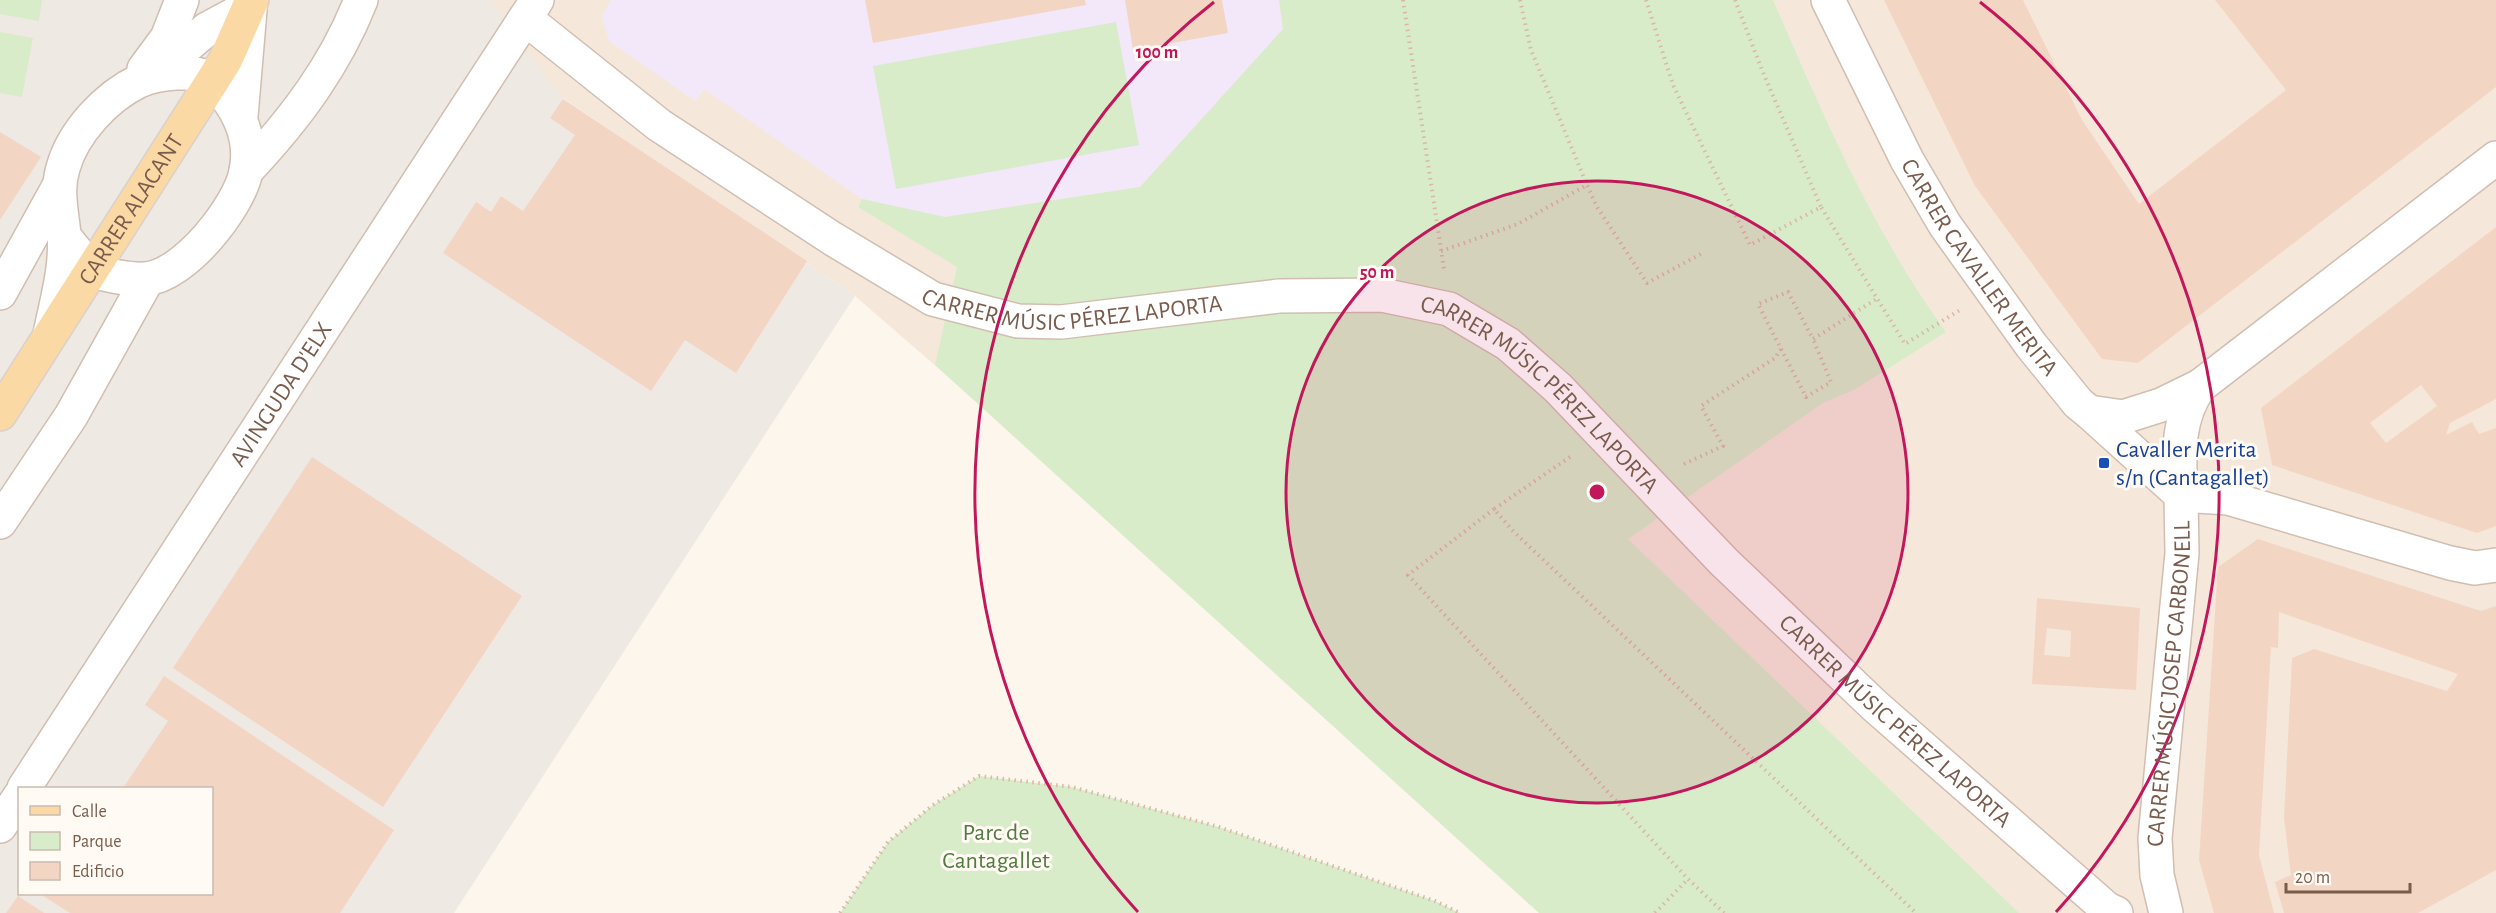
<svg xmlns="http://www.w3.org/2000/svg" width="2496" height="913" font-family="'Alegreya Sans',sans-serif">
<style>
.residential{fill:#f5e8da}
.industrial{fill:#efe9e4;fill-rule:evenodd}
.education{fill:#f3e8fa}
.green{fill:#d8ecc9}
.building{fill:#f3d5c3;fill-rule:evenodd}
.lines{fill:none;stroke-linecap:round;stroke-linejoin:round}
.minor-casing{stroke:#d1beb0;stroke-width:36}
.tertiary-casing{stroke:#d1beb0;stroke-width:36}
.primary-casing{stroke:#dad1cd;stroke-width:36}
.path{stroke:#d9b8a5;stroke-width:4;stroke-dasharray:1.5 4.5;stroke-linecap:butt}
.minor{stroke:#fff;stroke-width:33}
.tertiary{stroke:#fff;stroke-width:33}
.primary{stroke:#fbd9a5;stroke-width:33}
.ring{fill:none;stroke:#c2185b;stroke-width:3}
.transit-dot{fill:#1a4fb4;stroke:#fffaf3;stroke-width:2}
.labels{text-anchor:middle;stroke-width:6;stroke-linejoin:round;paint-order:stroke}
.street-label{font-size:24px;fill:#7a5c4d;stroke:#fffaf3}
.transit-label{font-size:24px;fill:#164399;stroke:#fffaf3;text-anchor:start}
.park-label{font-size:24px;fill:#537a41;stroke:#fffaf3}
.centre{fill:#c2185b;stroke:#fffaf3;stroke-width:3}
.ring-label{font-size:18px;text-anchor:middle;font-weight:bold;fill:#c2185b;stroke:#fffaf3;stroke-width:6;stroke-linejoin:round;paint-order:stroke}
</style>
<rect width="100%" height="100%" fill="#fdf6ec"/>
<polygon class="residential" points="142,0 2496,0 2496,913 1848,913 975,400 855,296 564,99"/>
<path class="industrial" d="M0,0H491L563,99L855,296L454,913H0ZM20,788H212V894H20Z"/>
<polygon class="education" points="611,0 1279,0 1283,29 1140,187 945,217 862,199 704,89 695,101 609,41 602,16"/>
<g class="green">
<polygon points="0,0 42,0 39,21 0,14"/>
<path d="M1279,0H1773C1823,114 1872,231 1946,332L1854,390L1823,403L1628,539L2019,913H1539L935,365L957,267L858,207L862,199L945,217L1140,187L1283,29Z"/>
<polygon points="1116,22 1139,145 896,189 873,66"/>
<polygon points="0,32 33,38 22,97 0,93"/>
<polygon points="979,776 1072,787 1219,827 1435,901 1460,913 840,913 888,842 933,805"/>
</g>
<g class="building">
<polygon points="865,0 1085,0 1086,5 873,43"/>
<polygon points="1125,0 1222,0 1228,33 1133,50"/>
<polygon points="1884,0 2023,0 2082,120 2139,204 2286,90 2215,0 2496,0 2496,87 2138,363 2102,359 1975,186"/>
<polygon points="563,99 807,261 736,373 685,340 651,391 443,253 476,202 491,212 501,196 523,211 575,135 550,118"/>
<polygon points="0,132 41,157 0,220"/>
<path d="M2496,227V399L2450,423L2446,435L2472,422L2479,434L2496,428V526L2477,533L2272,465L2261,408ZM2421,385L2437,406L2386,443L2370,423Z"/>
<polygon points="312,457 522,596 383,807 173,668"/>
<polygon points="2258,539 2481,611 2496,606 2496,870 2418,913 2284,913 2275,882 2291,875 2284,818 2292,658 2314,649 2447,691 2458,674 2279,612 2278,648 2271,647 2259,855 2274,913 2214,913 2199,860 2218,567"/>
<path d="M2037,598L2140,608L2136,690L2032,684ZM2047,628L2071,631L2070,657L2044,655Z"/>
<polygon points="164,676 394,830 340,913 70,913 40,894 212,894 212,788 123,788 168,721 145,705"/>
<polygon points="18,896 44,913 6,913"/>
</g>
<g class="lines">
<defs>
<g id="minor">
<path id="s1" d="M526,19L659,125L833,239L933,299L1018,321L1061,322L1279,296L1382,295L1449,309L1508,344L1558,388L1724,562L1875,706L2107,909L2116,913"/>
<polyline points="144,69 167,38 182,0"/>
<polyline points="153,75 207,29 250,6"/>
<polyline points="241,116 250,10"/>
<path d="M246,171C295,119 335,66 361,0"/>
<polyline points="0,293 59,186"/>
<path d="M50,334C56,303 67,267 64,235C62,212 56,191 63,168C73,132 106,97 139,81C158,73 195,68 214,81C218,84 222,91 225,95C242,117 252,142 246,171C240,206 184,277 145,279C129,280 107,275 92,271L64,236"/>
<polyline points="2089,412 2181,495"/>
<polyline points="2181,495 2228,498 2450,563 2475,568 2496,565"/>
<polyline points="0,522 71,416 147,280"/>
<path id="s2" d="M2166,913L2157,875L2155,838L2182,553L2181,495"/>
</g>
<g id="tertiary">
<path id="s3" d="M1828,0L1907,160L1945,225L2031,345L2078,403L2089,412L2123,417L2161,405L2200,386"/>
<path d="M2181,495C2179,456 2176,419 2200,386L2496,158"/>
<path id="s4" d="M24,788L537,0"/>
<polyline points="0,826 20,796"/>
</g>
<g id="primary">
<path id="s5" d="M0,414L213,80L226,59L252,0"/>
</g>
</defs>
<use href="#minor" class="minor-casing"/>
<use href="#tertiary" class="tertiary-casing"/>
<use href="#primary" class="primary-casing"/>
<g class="path">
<polyline points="1403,0 1444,269"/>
<polyline points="1520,0 1531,50 1587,185 1597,207 1647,283 1701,254"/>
<polyline points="1646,0 1673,85 1750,245 1821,207 1905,344 1960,310"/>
<polyline points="1735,0 1764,75 1821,207"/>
<polyline points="1441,251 1518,224 1587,185"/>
<polyline points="1781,349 1806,397 1831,382 1813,339"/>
<polyline points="1570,457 1494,509 1513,531 1916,913"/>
<polyline points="1684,464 1723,446 1701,406 1775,358 1781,349 1758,304 1788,292 1813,339 1878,298"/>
<polyline points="1494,509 1408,575 1688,879 1724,913"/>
<polyline points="840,913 888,842 933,805 979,776 1072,787 1219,827 1435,901 1460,913"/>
<polyline points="1655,913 1688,879"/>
</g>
<use href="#minor" class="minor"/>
<use href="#tertiary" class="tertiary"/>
<use href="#primary" class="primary"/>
</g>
<circle cx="1597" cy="492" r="311" fill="#c2185b" fill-opacity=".12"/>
<g class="ring">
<circle cx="1597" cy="492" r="311"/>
<path d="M1138 912A622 622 0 0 1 1214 2M1980 2A622 622 0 0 1 2056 912"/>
</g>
<rect class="transit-dot" x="2098" y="457" width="12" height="12" rx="3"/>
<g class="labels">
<g class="street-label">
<text dy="8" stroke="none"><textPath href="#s5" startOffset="243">CARRER ALACANT</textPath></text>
<text dy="8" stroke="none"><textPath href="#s3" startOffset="308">CARRER CAVALLER MERITA</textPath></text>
<text dy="8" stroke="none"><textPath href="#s1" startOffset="636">CARRER MÚSIC PÉREZ LAPORTA</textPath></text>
<text dy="8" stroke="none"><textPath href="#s4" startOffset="470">AVINGUDA D'ELX</textPath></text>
<text dy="8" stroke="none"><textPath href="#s1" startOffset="1140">CARRER MÚSIC PÉREZ LAPORTA</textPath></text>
<text dy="8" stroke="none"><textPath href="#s2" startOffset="231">CARRER MÚSIC JOSEP CARBONELL</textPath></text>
<text dy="8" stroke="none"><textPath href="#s1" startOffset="1626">CARRER MÚSIC PÉREZ LAPORTA</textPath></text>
</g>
<g class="transit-label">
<text x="2116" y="457">Cavaller Merita<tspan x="2116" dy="28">s/n (Cantagallet)</tspan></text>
</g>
<g class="park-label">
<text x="996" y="840">Parc de<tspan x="996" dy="28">Cantagallet</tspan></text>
</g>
</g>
<circle cx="1597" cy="492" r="9" class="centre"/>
<g class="ring-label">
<text x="1157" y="58">100 m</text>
<text x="1377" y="278">50 m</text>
</g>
<rect x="18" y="787" width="195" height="108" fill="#fffaf3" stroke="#cabbb1" stroke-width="1.5"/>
<rect x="30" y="806" width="30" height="9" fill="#fbd9a5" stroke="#cabbb1" stroke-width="1.5"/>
<text x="72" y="817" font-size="18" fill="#7a5c4d">Calle</text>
<rect x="30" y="832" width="30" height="18" fill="#d8ecc9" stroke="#cabbb1" stroke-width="1.5"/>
<text x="72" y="847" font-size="18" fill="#7a5c4d">Parque</text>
<rect x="30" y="862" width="30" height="18" fill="#f3d5c3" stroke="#cabbb1" stroke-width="1.5"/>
<text x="72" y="877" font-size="18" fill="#7a5c4d">Edificio</text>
<path d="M2286 883v9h124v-9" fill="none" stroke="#7a5c4d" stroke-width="3"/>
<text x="2295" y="883" font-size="18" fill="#7a5c4d" stroke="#fffaf3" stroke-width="4.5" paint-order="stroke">20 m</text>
</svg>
